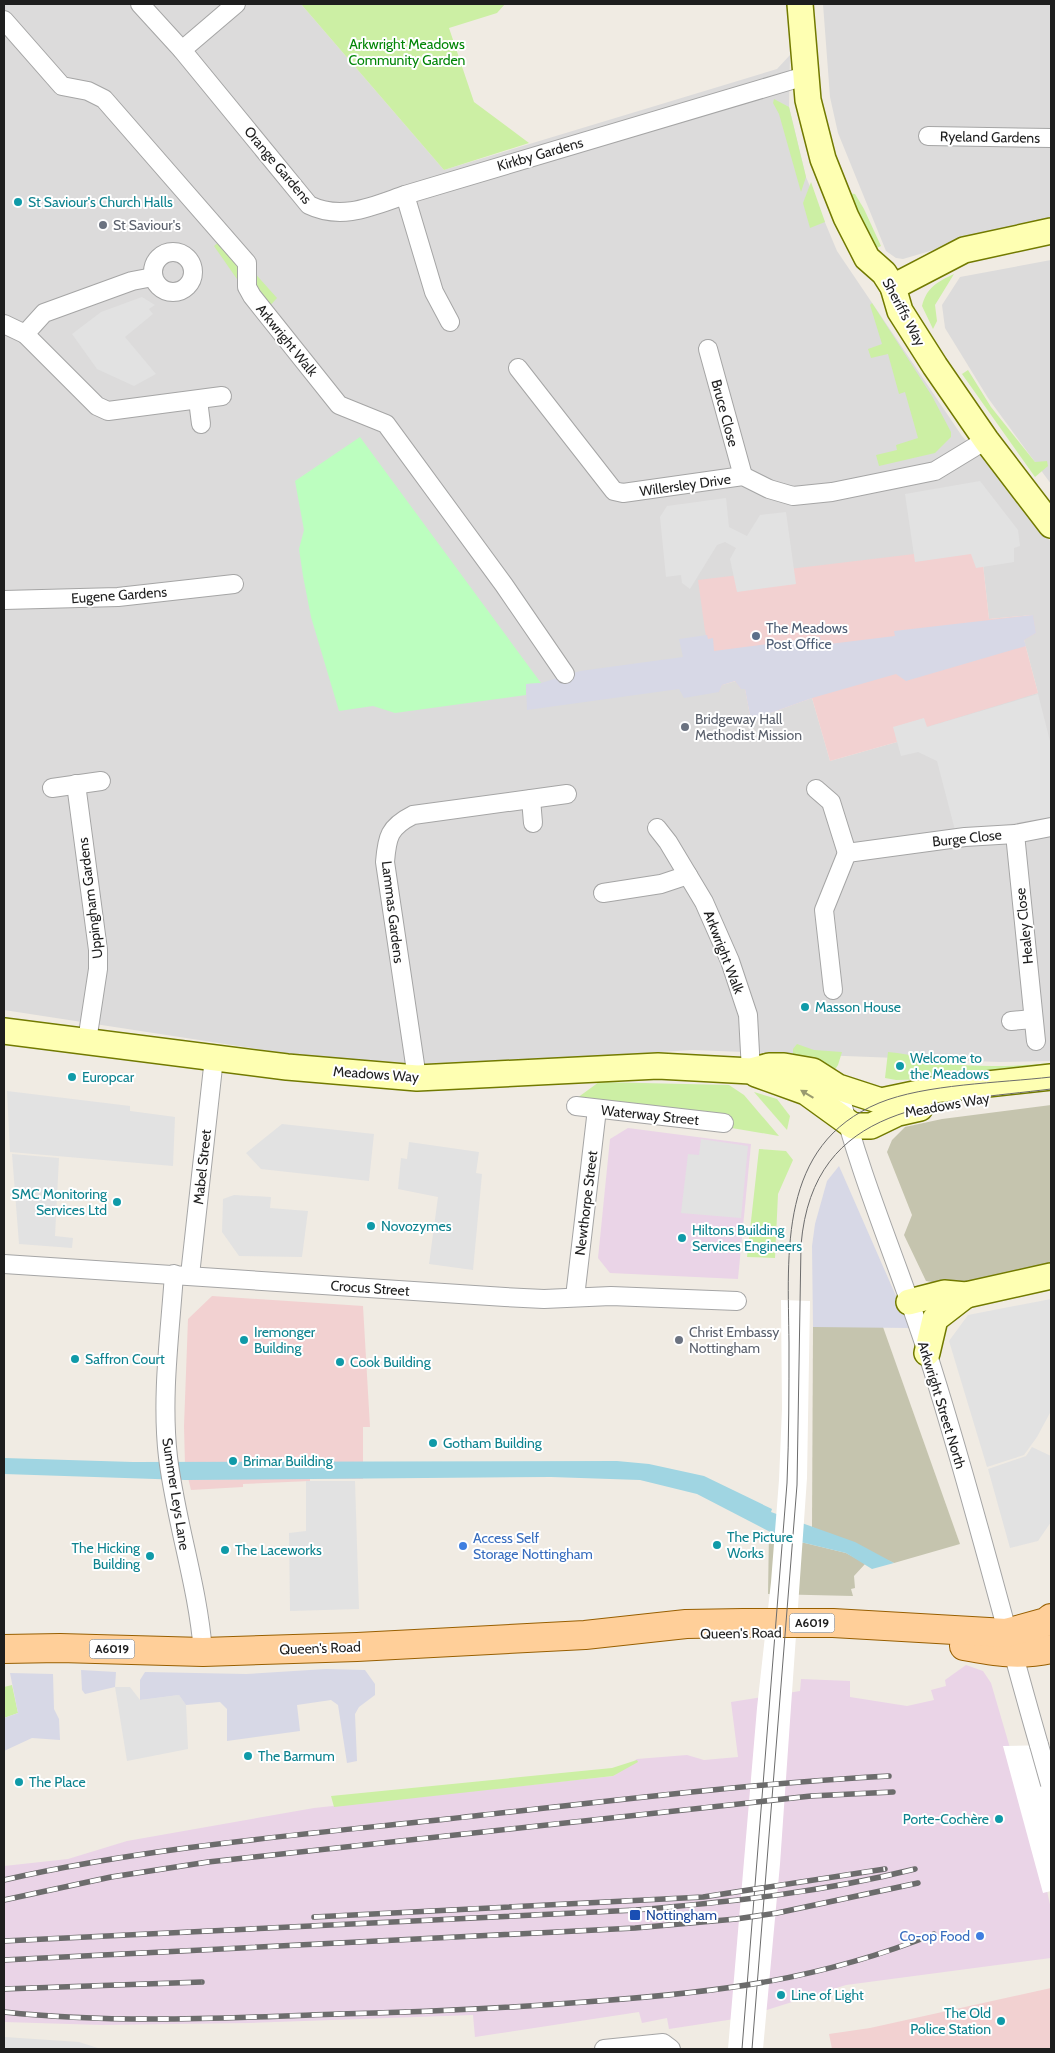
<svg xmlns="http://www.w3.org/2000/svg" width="1055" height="2053" font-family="Cabin,sans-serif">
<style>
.residential{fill:#dcdbdb;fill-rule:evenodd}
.commercial{fill:#f2d1d1}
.industrial{fill:#ead4e7}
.construction{fill:#c5c4ae}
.grass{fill:#ccefa4}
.park{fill:#bcfebf}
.parking{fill:#e2e2e2}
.plaza{fill:#d7d8e6}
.water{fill:#a0d5e2}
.pier{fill:#fff}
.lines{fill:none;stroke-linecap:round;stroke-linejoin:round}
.street-casing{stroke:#a5a5a5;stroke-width:20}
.secondary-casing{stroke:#727a00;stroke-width:28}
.primary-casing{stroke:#985f00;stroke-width:30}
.street{stroke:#fff;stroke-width:18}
.secondary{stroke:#feffb2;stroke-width:25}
.primary{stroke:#ffcf99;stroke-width:28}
.tram{stroke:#6c6c6c;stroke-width:1}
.rail-casing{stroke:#6c6c6c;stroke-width:5.5}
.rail{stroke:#fff;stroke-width:4;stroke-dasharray:11;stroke-linecap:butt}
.street-bridge-casing{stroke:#a5a5a5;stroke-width:20;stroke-linecap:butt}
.street-bridge{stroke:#fff;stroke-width:18}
.oneway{fill:#999a6f}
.culture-dot{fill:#0f9aa8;stroke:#fff;stroke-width:2}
.worship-dot{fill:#6b7280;stroke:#fff;stroke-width:2}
.service-dot{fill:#5c6f8a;stroke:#fff;stroke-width:2}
.shop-dot{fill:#3f7fe0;stroke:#fff;stroke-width:2}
.transit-dot{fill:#1a4fb4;stroke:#fff;stroke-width:2}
.labels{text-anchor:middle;stroke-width:4;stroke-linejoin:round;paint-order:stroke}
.shield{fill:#fff;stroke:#626262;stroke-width:1}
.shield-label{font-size:12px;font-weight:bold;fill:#1e1e1e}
.park-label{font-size:14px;fill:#028607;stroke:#fff}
.street-label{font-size:14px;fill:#1e1e1e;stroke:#fff}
.culture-label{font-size:14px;fill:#0d838f;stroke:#fff;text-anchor:start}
.worship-label{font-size:14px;fill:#5b616d;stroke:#fff;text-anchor:start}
.service-label{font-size:14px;fill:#4e5e75;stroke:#fff;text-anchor:start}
.shop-label{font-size:14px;fill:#366cbe;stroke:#fff;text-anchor:start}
.transit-label{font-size:14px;fill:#164399;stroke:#fff;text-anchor:start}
</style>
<rect width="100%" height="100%" fill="#f0ebe3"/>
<g class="residential">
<path d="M4,4H301L444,170L777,69L790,55L789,107L806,177L837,251L962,436L998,475L1051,542V1061L999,1062L692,1050L387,1069L4,1010ZM981,546L989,619L1033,615L1024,640L1038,693L893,727L897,742L830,761L812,698L751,720L745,689L736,681L722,685L892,558Z"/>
<polygon points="823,4 1051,4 1051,223 947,246 903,259 896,258 886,251 838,133 830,97"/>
<polygon points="1051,260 1051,484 988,398 945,328 942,305 960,277"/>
</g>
<g class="commercial">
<polygon points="981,546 989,619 1033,615 1036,633 1024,640 1038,693 927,727 894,727 897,742 830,761 812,698 751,720 745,689 741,689 735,681 722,685 719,692 705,631 698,580"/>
<polygon points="212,1296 363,1306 370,1427 363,1427 363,1479 310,1479 310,1481 243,1484 243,1487 191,1490 185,1465 184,1426 188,1319"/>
<polygon points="1051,1988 1051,2049 832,2049 829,2034 870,2028"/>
</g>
<g class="industrial">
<polygon points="628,1128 751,1144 738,1279 610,1273 598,1258 610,1139"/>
<polygon points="966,1665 983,1671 991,1683 1051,1888 1047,1891 1051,1909 1051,1958 846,1985 741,2018 669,2029 667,2018 642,2023 639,2012 475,2037 473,2015 249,2023 102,2025 4,2022 4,1866 68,1859 127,1841 314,1808 613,1776 637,1759 687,1755 704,1760 738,1757 731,1702 800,1691 801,1679 850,1681 850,1697 907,1706 934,1700 931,1690 946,1686 945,1680"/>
</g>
<g class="construction">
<polygon points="1051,1105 1051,1264 1026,1271 950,1285 926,1281 904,1235 912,1215 887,1152 892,1140 905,1127 942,1119"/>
<polygon points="813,1327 883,1327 960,1544 894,1563 812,1527"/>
<polygon points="769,1531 780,1537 846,1553 859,1560 865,1564 854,1576 855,1588 851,1589 853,1596 768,1594"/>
</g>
<g class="grass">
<polygon points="301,4 505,4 497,13 449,28 474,102 529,143 444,170"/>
<polygon points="774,99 789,107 806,177 801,192 779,114 773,103"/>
<polygon points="811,182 825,222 810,228 803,203"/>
<polygon points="847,193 855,194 864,209 881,246 874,249"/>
<polygon points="220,241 240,265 239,282 214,246"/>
<polygon points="252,270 277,298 268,308 250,284"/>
<path d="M954,274L935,305L937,321L933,329L922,306C927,287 937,282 954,274Z"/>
<polygon points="872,303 932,396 951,432 951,437 935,453 879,466 876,455 897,450 896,445 918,438 905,392 899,394 888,354 871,358 868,349 882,344 870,305"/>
<polygon points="968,370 991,407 1035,462 1047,461 1048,466 1035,477 962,374"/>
<polygon points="797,1044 814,1050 842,1052 838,1065 832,1074 793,1060 793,1049"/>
<path d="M888,1052C913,1054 936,1062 961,1065C991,1067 1022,1066 1051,1063V1072L969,1078L896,1080L885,1078Z"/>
<polygon points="599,1082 729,1085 744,1095 779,1136 573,1101"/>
<polygon points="754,1092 777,1099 790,1116 787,1130"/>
<polygon points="759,1149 786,1151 793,1160 778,1194 775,1258 747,1257"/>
<polygon points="12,1685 18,1713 4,1718 4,1687"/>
<polygon points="637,1760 638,1762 613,1776 334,1807 331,1796 612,1768"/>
</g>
<polygon class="park" points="360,437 541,683 526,684 526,695 395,713 373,706 339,711 311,617 303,576 299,549 304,530 295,481"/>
<g class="parking">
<polygon points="142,297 155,305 149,309 153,314 125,337 156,374 134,386 97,369 72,334 101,312"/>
<polygon points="980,481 1018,530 1020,546 1014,548 1014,562 976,568 971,554 915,562 905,494"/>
<polygon points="726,498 729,527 747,536 760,515 786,512 796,584 737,592 730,559 736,548 725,542 717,545 690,589 682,583 681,575 666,577 660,517 667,506"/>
<polygon points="1038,694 1051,745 1051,817 991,827 955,830 937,761 918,752 901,756 893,727 924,718 927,727"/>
<polygon points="7,1091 130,1106 130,1111 175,1117 173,1166 10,1152"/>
<polygon points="282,1124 374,1134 369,1181 261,1169 246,1153"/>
<polygon points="701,1139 748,1146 741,1218 681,1213 688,1154 699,1155"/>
<polygon points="409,1142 479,1152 476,1173 482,1174 473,1270 429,1264 438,1197 398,1189 401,1158 407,1159"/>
<polygon points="12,1154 59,1158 55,1236 73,1238 72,1248 19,1244"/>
<polygon points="234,1195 271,1197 270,1208 308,1211 302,1257 239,1256 222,1232 223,1199"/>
<polygon points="1051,1299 1051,1411 1037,1437 1024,1455 987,1467 949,1341 968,1315"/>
<polygon points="1032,1447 1051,1456 1051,1522 1038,1541 1010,1548 988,1469 1026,1456"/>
<polygon points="306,1481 355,1481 359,1609 290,1611 289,1533 306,1531"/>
<polygon points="115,1687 130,1687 140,1700 179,1695 186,1705 188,1749 127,1761"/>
<polygon points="4,2037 79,2042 101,2049 4,2049"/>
</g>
<g class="plaza">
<polygon points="1033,615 1036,633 1024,640 1026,646 906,681 896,674 812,698 751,720 745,689 741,689 735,681 722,685 719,692 684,698 679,689 527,710 526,684 541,683 580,671 683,657 679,639 707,635 708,639 713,638 714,651 820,637 821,645 895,636 894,631"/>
<polygon points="839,1166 843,1175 910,1328 813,1327 812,1246 815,1224 827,1181"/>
<polygon points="326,1669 365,1670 375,1684 375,1695 359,1707 355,1714 357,1761 347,1763 338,1705 331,1700 297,1705 300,1731 227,1741 227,1709 220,1702 186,1705 179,1695 140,1700 140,1680 145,1672 246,1674"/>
<polygon points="81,1670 116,1672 115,1687 85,1694 82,1690"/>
<polygon points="10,1673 53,1674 54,1709 59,1719 60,1740 32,1738 4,1751 4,1718 18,1713"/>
</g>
<polygon class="water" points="4,1458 133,1462 617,1461 649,1464 704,1476 772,1509 771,1512 855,1542 894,1563 872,1569 846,1553 780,1537 697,1494 640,1480 551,1477 185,1480 4,1474"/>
<g class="pier">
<polygon points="781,1300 810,1301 807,1478 780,1864 763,2049 728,2049 757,1708 771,1582 779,1480 782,1409"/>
<polygon points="1051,1745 1051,1891 1043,1893 1003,1746"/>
</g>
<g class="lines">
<defs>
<g id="street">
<path d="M140,4L182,50L309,205C342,221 373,206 405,195"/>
<polyline points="4,20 62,86 88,91 104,99 247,263 247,287 252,296 339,405 386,424 504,585 565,674"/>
<polyline points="182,50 236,4"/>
<polyline points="928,136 1051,138"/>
<circle cx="173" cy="272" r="20"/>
<polyline points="450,322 434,292 405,195 805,76"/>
<polyline points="4,324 25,334 44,313 132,281 153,277"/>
<polyline points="25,334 97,406 108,411 222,396"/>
<polyline points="708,349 743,476"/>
<polyline points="518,368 614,491 623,493 743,476 769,489 793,496 832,492 935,471 986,440"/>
<polyline points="198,400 201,424"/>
<polyline points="4,600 118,597 234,584"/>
<polyline points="76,784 98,950 98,969 87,1041"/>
<polyline points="52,788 101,781"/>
<polyline points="816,789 831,802 847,853"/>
<polyline points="531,799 533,823"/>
<polyline points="657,828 668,842 704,902 730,961 748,1015 751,1071"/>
<polyline points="1015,834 1036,1041"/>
<polyline points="847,853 965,837 1015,834 1051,827"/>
<polyline points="603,893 661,884 688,875"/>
<polyline points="833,990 824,910 847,853"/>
<polyline points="1011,1021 1033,1019"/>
<path d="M417,1078L385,862C387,837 389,827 413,815L567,794"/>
<path d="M838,1087C860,1178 898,1263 927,1352C969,1482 1001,1614 1039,1745"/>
<polyline points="576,1106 724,1123"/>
<polyline points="4,1264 505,1297 544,1299 611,1296 737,1301"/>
<path d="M174,1274C170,1334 161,1397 168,1457C176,1523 198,1586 203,1652"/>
<polyline points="190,1275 214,1058"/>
<polyline points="575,1297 597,1109"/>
<polyline points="604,2049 663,2043 671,2049"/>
</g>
<g id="secondary">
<polyline points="800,4 808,100 823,159 846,217 867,258 884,273 893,287 900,311 935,366 986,440 1051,525"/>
<polyline points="893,287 964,250 1051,231"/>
<polyline points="4,1031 287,1067 417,1078 658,1066 751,1071 769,1066 784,1066 813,1071 838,1087 881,1101 933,1090 1051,1077"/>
<polyline points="756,1074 806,1092 853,1126 871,1126 898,1113 920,1108"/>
<polyline points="909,1302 944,1293 966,1295 1051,1276"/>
<polyline points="927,1353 935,1319 966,1295"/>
</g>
<g id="primary">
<path d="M964,1646C996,1652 1019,1656 1051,1649"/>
<polyline points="4,1649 60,1648 203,1652 357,1647 585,1635 686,1624 743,1623 833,1623 1006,1633 1046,1622 1051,1618"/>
</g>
</defs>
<use href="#street" class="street-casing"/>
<use href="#secondary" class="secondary-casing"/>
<use href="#primary" class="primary-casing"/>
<use href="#street" class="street"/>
<use href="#secondary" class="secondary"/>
<use href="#primary" class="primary"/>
<g class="tram">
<path d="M742,2049L787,1483C789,1436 789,1390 789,1343C788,1252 778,1145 879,1103C925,1084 1000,1083 1051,1077"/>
<path d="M752,2049L797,1485L801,1245C813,1101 940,1103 1051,1089"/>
</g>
<defs>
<g id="rail">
<path d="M4,1880C149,1847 299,1835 447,1819C594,1803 741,1784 889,1776"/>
<polyline points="4,1900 111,1877 208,1862 811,1796 893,1792"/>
<polyline points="314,1917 703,1897 885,1869"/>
<path d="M4,1941L636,1910C730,1902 823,1892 915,1869"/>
<polyline points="4,1960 635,1928 736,1919 777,1913 918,1883"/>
<polyline points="4,1989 202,1982"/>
<path d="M4,2012C115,2024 227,2018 339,2014C425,2012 511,2008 598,2001C719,1992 819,1980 934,1934"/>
</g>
</defs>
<use href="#rail" class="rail-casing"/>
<use href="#rail" class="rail"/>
<defs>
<polyline id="street-bridge" points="1039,1745 1050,1784"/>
</defs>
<use href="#street-bridge" class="street-bridge-casing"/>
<use href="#street-bridge" class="street-bridge"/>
</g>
<defs><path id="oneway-solid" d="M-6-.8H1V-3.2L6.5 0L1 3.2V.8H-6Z" transform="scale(1.25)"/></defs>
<use class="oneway" href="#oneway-solid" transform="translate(807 1094) rotate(-149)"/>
<g class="culture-dot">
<circle cx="18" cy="202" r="5"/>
<circle cx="805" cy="1007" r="5"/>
<circle cx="900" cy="1066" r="5"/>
<circle cx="72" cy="1077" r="5"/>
<circle cx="117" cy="1202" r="5"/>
<circle cx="371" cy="1226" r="5"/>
<circle cx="682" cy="1238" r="5"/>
<circle cx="244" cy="1340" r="5"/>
<circle cx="75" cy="1359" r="5"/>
<circle cx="340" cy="1362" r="5"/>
<circle cx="433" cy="1443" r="5"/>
<circle cx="233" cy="1461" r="5"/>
<circle cx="717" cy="1545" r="5"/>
<circle cx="225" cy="1550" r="5"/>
<circle cx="150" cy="1556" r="5"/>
<circle cx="248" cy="1756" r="5"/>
<circle cx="19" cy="1782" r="5"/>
<circle cx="999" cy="1819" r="5"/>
<circle cx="781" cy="1995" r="5"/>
<circle cx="1001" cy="2021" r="5"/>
</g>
<g class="worship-dot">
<circle cx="103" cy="225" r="5"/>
<circle cx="685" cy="727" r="5"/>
<circle cx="679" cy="1340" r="5"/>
</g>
<circle class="service-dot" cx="756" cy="636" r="5"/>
<g class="shop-dot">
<circle cx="463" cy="1546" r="5"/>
<circle cx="980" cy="1936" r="5"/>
</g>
<rect class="transit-dot" x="629" y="1909" width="12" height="12" rx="2.5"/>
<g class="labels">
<g class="shield">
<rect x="789.5" y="1613.5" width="45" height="19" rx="4"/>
<rect x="89.5" y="1639.5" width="45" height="19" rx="4"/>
</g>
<g class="shield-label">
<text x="812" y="1627">A6019</text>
<text x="112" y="1653">A6019</text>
</g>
<g class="park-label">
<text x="407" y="49">Arkwright Meadows<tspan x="407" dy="16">Community Garden</tspan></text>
</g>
<g class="street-label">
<text transform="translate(990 137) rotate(1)" y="5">Ryeland Gardens</text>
<text transform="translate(540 154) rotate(-16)" y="5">Kirkby Gardens</text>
<text transform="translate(278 165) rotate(50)" y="5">Orange Gardens</text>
<text transform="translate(904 312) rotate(62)" y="5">Sheriffs Way</text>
<text transform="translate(287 340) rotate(51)" y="5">Arkwright Walk</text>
<text transform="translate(725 413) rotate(75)" y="5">Bruce Close</text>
<text transform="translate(685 485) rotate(-8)" y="5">Willersley Drive</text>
<text transform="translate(119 595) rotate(-4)" y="5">Eugene Gardens</text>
<text transform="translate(967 838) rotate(-6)" y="5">Burge Close</text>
<text transform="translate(90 898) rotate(-97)" y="5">Uppingham Gardens</text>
<text transform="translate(393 912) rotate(83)" y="5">Lammas Gardens</text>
<text transform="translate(1024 926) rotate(-96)" y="5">Healey Close</text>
<text transform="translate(724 952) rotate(69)" y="5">Arkwright Walk</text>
<text transform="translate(376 1074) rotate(4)" y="5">Meadows Way</text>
<text transform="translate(947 1105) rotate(-10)" y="5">Meadows Way</text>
<text transform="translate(650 1115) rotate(6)" y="5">Waterway Street</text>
<text transform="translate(202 1167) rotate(-84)" y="5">Mabel Street</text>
<text transform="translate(586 1203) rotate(-83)" y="5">Newthorpe Street</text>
<text transform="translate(370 1288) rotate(4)" y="5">Crocus Street</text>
<text transform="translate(942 1405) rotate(73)" y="5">Arkwright Street North</text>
<text transform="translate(176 1494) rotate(81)" y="5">Summer Leys Lane</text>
<text transform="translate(741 1633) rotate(-1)" y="5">Queen's Road</text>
<text transform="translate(320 1648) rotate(-2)" y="5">Queen's Road</text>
</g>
<g class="culture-label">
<text x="28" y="207">St Saviour's Church Halls</text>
<text x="815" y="1012">Masson House</text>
<text x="910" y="1063">Welcome to<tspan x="910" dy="16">the Meadows</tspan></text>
<text x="82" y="1082">Europcar</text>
<text x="107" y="1199" text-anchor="end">SMC Monitoring<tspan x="107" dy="16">Services Ltd</tspan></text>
<text x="381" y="1231">Novozymes</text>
<text x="692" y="1235">Hiltons Building<tspan x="692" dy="16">Services Engineers</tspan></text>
<text x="254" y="1337">Iremonger<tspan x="254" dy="16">Building</tspan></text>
<text x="85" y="1364">Saffron Court</text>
<text x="350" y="1367">Cook Building</text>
<text x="443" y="1448">Gotham Building</text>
<text x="243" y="1466">Brimar Building</text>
<text x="727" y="1542">The Picture<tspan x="727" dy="16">Works</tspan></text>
<text x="140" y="1553" text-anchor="end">The Hicking<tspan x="140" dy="16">Building</tspan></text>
<text x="235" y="1555">The Laceworks</text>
<text x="258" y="1761">The Barmum</text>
<text x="29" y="1787">The Place</text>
<text x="989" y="1824" text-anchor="end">Porte-Cochère</text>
<text x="791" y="2000">Line of Light</text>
<text x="991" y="2018" text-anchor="end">The Old<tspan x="991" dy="16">Police Station</tspan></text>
</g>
<g class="worship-label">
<text x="113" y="230">St Saviour's</text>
<text x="695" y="724">Bridgeway Hall<tspan x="695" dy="16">Methodist Mission</tspan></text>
<text x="689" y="1337">Christ Embassy<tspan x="689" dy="16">Nottingham</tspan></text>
</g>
<g class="service-label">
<text x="766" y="633">The Meadows<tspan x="766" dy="16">Post Office</tspan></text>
</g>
<g class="shop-label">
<text x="473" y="1543">Access Self<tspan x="473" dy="16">Storage Nottingham</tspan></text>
<text x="970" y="1941" text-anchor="end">Co-op Food</text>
</g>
<g class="transit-label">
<text x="646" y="1920">Nottingham</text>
</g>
</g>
<rect width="1055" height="2053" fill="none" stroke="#1e1e1e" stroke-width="10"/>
</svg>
